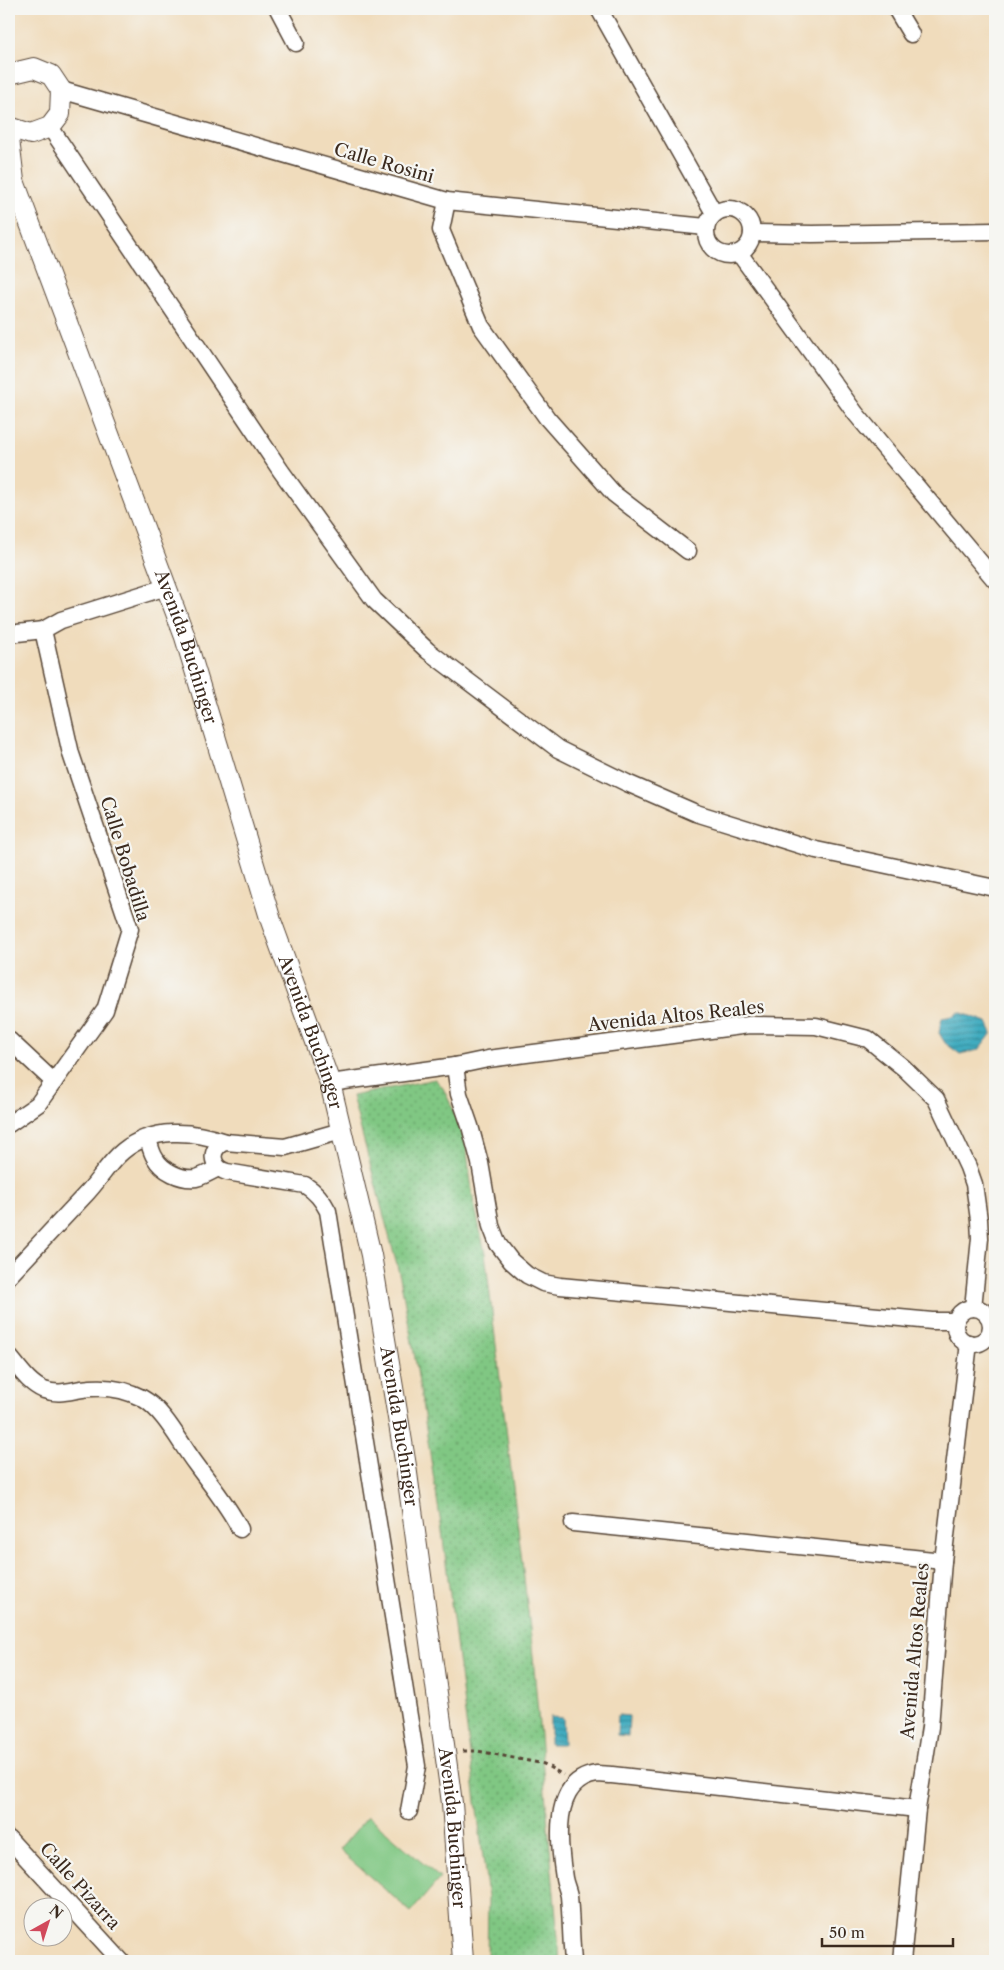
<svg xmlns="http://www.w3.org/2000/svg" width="1004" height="1970" font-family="'Libre Caslon Text',serif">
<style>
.grass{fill:url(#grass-dots);stroke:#5e7850}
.pitch{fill:#80c783;stroke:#5e7850}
.water{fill:url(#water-rules);stroke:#3e6b6f}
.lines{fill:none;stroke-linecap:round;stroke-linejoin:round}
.minor-casing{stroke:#564536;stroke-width:19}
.tertiary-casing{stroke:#564536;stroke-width:22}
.path{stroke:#564536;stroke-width:3;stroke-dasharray:4 4;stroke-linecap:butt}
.minor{stroke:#fff;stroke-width:16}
.tertiary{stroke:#fff;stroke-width:20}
.labels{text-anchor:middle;stroke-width:4.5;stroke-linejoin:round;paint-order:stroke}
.street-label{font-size:18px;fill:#3b2a1e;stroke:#f6f6f2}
</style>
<defs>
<pattern id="grass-dots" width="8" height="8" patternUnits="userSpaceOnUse" patternTransform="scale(1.25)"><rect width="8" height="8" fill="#80c783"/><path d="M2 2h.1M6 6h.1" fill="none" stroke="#6aa26b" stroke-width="1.8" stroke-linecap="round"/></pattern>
<pattern id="water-rules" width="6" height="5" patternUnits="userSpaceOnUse" patternTransform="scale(1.25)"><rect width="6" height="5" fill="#41acc0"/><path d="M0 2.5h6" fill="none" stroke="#388c9b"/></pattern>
</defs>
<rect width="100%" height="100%" fill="#f6f6f2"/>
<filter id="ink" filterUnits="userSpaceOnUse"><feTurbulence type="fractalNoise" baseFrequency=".02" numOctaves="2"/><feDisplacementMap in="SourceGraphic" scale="10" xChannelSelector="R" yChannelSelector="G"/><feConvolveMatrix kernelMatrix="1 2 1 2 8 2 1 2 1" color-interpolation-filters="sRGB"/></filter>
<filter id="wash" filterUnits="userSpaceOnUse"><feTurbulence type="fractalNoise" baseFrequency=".0096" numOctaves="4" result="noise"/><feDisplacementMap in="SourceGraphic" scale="20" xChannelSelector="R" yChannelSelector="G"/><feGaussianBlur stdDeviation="1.12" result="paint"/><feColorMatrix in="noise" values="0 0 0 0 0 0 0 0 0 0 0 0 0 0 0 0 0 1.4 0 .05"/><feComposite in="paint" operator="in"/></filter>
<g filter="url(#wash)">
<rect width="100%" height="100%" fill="#f0dcbc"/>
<polygon class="grass" points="435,1079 443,1088 452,1107 466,1145 473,1198 485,1253 532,1645 560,1961 487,1961 488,1897 442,1531 416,1364 400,1277 352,1096"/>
<polygon class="pitch" points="368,1816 440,1878 411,1912 339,1850"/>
<g class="water">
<polygon points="959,1012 987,1022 992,1033 979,1050 960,1054 945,1043 939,1033 942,1018 953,1016"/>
<polygon points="618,1715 629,1716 628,1736 617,1735"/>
<polygon points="550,1717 563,1718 564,1744 550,1744"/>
</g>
</g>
<g filter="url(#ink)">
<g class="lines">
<defs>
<g id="minor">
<polyline points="278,9 296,43"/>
<polyline points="599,9 714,213"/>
<polyline points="896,9 911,34"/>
<polyline points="61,90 447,201 706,227"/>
<polyline points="50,127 281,471 374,600 428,651 558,749 627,783 696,813 816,850 995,888"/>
<polyline points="447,201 441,230 481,326 547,418 614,494 688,551"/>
<circle cx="729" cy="232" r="23"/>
<polyline points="752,233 812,234 995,231"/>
<polyline points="739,253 856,414 995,580"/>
<polyline points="9,634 43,630 61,620 163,588 163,580"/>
<polyline points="9,1040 54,1082"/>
<polyline points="455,1066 459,1094 470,1126 480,1163 491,1226 498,1244 511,1261 527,1275 543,1283 560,1286 932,1321 956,1321"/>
<polyline points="330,1083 455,1066 488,1059 749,1025 816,1026 868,1039 904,1068 936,1099 968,1167 974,1184 979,1220 980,1238 973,1308"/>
<polyline points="9,1124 38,1104 105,1010 130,929 71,754 43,630"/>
<path d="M341,1131L285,1147L225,1142C209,1148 210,1167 227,1172L305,1185C316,1192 322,1199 328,1211L417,1766L409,1811"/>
<path d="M148,1139C150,1145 151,1152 155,1158C162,1171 181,1180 196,1178C204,1176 212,1171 218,1168"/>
<path d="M9,1276C34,1249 60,1222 85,1195C99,1181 108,1163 123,1151C152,1127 192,1130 225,1142"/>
<circle cx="973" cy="1326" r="18"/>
<path d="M9,1356C19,1368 29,1384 44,1390C58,1395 69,1391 82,1389C102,1386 123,1388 142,1398C164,1410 180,1443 195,1463C211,1485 228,1505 240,1529"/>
<polyline points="573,1523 943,1561"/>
<polyline points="9,1839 121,1961"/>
<path d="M573,1961C571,1940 571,1918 569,1896C568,1890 565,1884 564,1878C559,1846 550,1780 597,1774C602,1774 607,1775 612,1775L917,1809"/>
<polyline points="902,1961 917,1809 930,1727 943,1561 969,1343"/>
</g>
<g id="tertiary">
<polyline points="9,74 34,68 51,75 61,90 60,114 50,127 31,134 9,127"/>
<path id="s1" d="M9,139L14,181L185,637L271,921L330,1083L371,1255L406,1466L452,1803L463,1961"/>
</g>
</defs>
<use href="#minor" class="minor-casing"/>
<use href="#tertiary" class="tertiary-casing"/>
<polyline class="path" points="463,1751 478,1751 544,1764 563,1775"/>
<use href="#minor" class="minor"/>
<use href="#tertiary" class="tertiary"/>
</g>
</g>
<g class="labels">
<g class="street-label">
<text transform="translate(384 163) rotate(16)" y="6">Calle Rosini</text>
<text dy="6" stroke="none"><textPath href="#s1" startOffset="539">Avenida Buchinger</textPath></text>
<text transform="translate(125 859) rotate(73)" y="6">Calle Bobadilla</text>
<text transform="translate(676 1016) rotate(-6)" y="6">Avenida Altos Reales</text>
<text dy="6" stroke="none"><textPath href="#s1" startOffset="944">Avenida Buchinger</textPath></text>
<text dy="6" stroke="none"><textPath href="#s1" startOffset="1349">Avenida Buchinger</textPath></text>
<text transform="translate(915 1651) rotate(-85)" y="6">Avenida Altos Reales</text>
<text dy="6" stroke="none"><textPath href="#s1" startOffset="1754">Avenida Buchinger</textPath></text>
<text transform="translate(80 1886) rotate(48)" y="6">Calle Pizarra</text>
</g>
</g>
<rect width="1004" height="1970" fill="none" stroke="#f6f6f2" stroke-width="30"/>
<g transform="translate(48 1922) rotate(39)"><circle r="24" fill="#f6f6f2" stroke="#aba49d"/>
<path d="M0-4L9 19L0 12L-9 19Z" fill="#d1495b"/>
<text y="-8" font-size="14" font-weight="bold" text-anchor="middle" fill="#3b2a1e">N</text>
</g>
<path d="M822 1938v8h131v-8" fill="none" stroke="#3b2a1e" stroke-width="2.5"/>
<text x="829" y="1938" font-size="15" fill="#3b2a1e" stroke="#f6f6f2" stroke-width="4" paint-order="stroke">50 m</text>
</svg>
